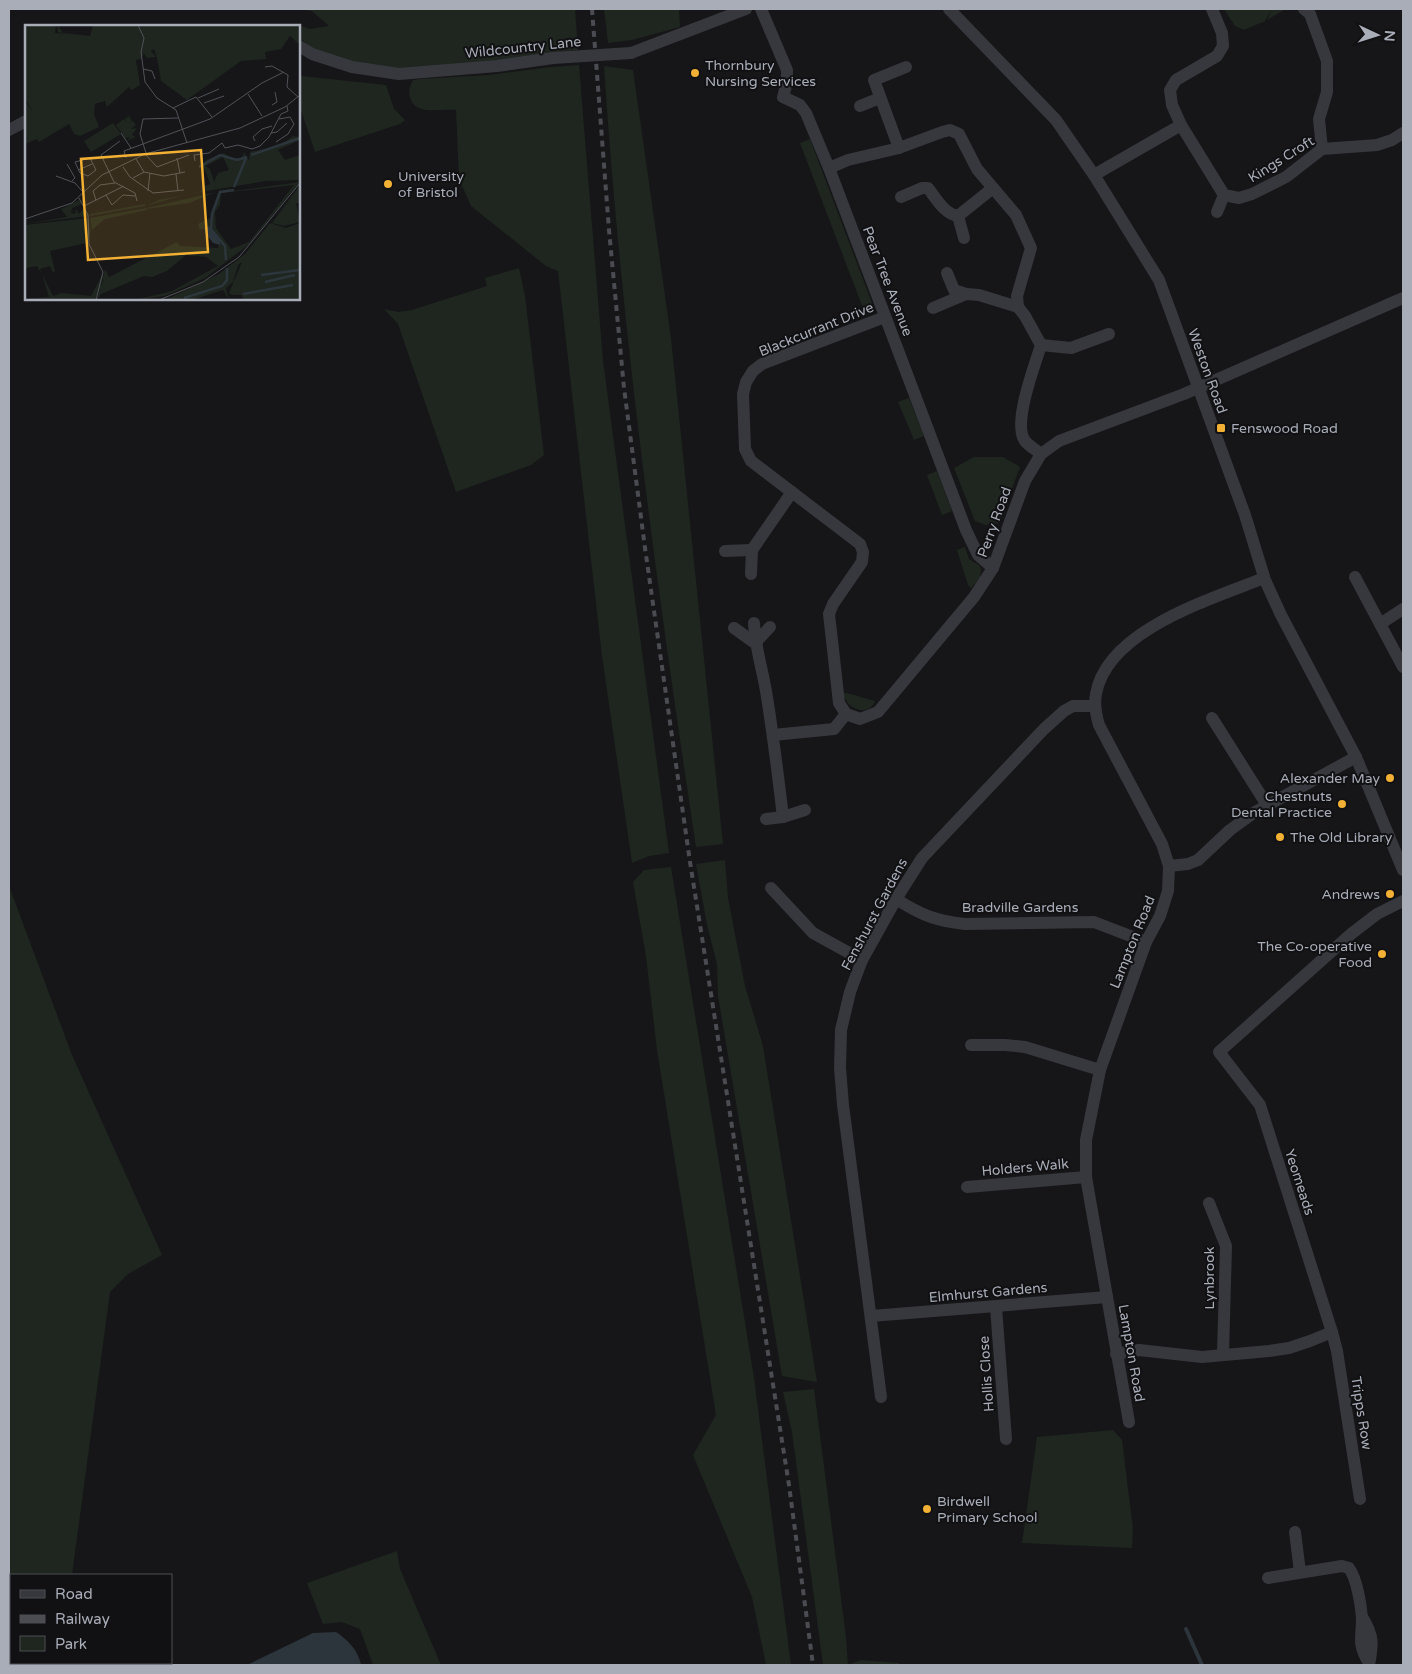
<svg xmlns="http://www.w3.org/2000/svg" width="1412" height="1674" font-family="'Varela Round',sans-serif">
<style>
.green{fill:#1e261f}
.water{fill:#2c353c}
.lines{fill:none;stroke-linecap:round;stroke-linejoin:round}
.stream{stroke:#2c353c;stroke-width:4}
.minor{stroke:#37383d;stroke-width:12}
.rail{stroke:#4a4c52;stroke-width:4;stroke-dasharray:6 5;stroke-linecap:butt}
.minor-bridge{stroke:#37383d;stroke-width:12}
.poi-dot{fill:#f2b134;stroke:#111113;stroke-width:2}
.labels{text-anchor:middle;stroke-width:4;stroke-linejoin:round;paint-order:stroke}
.street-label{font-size:14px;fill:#a8adb8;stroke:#111113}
.poi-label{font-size:14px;fill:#a8adb8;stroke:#111113;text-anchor:start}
.inset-river{fill:none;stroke:#2c353c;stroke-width:2.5}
.inset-road{fill:none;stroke:#505258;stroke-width:1}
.view{fill:#f2b134;fill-opacity:0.15;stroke:#f2b134;stroke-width:2.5}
.inset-edge{fill:none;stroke:#a8adb8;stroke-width:2.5}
</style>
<rect width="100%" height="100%" fill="#161618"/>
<g class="green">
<path d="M300,9H575L578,50C498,56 392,87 317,51C311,48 305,42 299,38V25L310,29L329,26L312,11Z"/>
<polygon points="604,9 679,9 680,27 632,40 608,43"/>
<polygon points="1224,9 1283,9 1284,10 1267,20 1272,9 1265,21 1244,30 1235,26"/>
<path d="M579,65L603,361L669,853L649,856L632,863L602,656L558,271L546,266L471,206L459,179L456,110C443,108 417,116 411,100C408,93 409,87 413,80L419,79L488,75L551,67Z"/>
<path d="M604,66L633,70L671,338L723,844L696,847C657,588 621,328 604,66Z"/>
<polygon points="301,76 386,85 394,109 405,120 400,124 315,152 299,104 299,79"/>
<polygon points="810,139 872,303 873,309 866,316 800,143"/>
<polygon points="519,268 525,296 544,455 531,465 456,492 398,324 384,309 398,312 412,310 487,286 485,278"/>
<polygon points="909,398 924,436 914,440 898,402"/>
<polygon points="974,457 1003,457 1020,467 999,523 986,525 975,521 954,468"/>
<polygon points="937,471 952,511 942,515 927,475"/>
<polygon points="965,547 969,559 979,565 981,569 980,578 971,588 968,585 957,550"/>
<path d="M843,693H847L875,701C868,718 846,709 843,693Z"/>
<polygon points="725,860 728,898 745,986 763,1046 817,1382 782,1376 718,996 717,964 707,925 696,864"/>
<polygon points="671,867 754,1378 791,1665 766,1665 752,1597 693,1455 716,1415 657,1050 646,956 633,882 644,870"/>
<polygon points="9,886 72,1055 162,1255 128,1274 110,1292 72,1575 11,1575 11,1663 61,1663 60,1665 9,1665"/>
<polygon points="814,1389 846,1637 848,1665 861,1660 899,1663 900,1665 823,1665 792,1432 783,1392"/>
<polygon points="1113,1430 1122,1440 1133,1529 1132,1548 1022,1543 1037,1437"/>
<polygon points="397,1551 400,1569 441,1665 373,1665 360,1629 342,1622 323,1624 307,1583"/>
</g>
<path class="water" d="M336,1632C348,1640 358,1650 361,1665H247L313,1633Z"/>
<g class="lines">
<polyline class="stream" points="1186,1629 1202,1665"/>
<g class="minor">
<polyline points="761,9 787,70 787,82 783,97 800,105 806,113 829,168 966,530 978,555 993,568"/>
<polyline points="949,9 1056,120 1094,175 1159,280 1245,515 1265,580 1281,615 1356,757 1403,870"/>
<polyline points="1212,9 1222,33 1223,46 1217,56 1176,80 1170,90 1172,105 1181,125 1224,195 1239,198 1252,194 1286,177 1322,149 1377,145 1392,140 1403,133"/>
<polyline points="1304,9 1310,14 1327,61 1327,92 1319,119 1322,149"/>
<polyline points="299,46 312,54 352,67 399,74 497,66 553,58"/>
<polyline points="631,53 746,9"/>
<polyline points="860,106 880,98"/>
<polyline points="9,130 26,121"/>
<polyline points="899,148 874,80 906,67"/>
<path d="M829,168L848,160L899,148L942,132L950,130L959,134L977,169L1016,215L1031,248L1017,296L1018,307L1025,316L1041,345C1035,365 1012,424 1025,441C1029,446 1036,450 1041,454"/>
<polyline points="1094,175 1181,125"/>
<path d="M901,197L922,188H928C936,198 944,214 958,216L993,188"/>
<polyline points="1217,212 1224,195"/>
<polyline points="958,216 964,238"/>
<polyline points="947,273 954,290 966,294"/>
<polyline points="933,308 966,294 979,295 1018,307"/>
<polyline points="1041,345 1071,348 1109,334"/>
<polyline points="725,551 752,550"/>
<polyline points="751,574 752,550 792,492"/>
<polyline points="1355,577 1403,667"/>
<path d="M754,623C755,646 762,668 766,691C773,733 778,775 783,817"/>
<polyline points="1380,624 1403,609"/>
<polyline points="734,628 755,643 770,627"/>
<polyline points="846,714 860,719 878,712 974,597 993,568 1025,481 1041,454 1059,441 1184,394 1403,298"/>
<polyline points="846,714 839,703 829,614 833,604 862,562 863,552 860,544 751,461 745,449 743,394 746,382 753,371 762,364 885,317"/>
<polyline points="1212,718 1267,805"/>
<polyline points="773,735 834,729 846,714"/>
<polyline points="766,819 783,817 805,810"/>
<polyline points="1169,866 1188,864 1198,860 1230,830 1255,812 1356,757"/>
<polyline points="771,888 813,933 862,960"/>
<path d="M896,899C921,915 936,921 965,924L1094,922L1146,942"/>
<polyline points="971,1045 1005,1045 1025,1047 1100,1070"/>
<polyline points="967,1187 1086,1177"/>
<polyline points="1209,1203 1226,1246 1223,1355"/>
<polyline points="996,1307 1006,1439"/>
<polyline points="871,1316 1107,1297"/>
<polyline points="1116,1354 1139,1350 1202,1357 1269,1351 1289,1348 1310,1341 1332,1332"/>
<polyline points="881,1397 843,1105 840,1068 841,1030 850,992 862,960 896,899 922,858 1044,729 1064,711 1073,706 1095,706"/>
<path d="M1129,1422L1086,1177V1140L1100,1070L1146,942L1160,916L1168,891L1169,866L1162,844L1099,725C1096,715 1094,705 1096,694C1107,630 1212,599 1264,578"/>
<polyline points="1360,1499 1337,1351 1332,1332 1260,1105 1219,1052 1351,934 1377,914 1403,901"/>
<polyline points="1295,1532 1300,1572"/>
<path d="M1268,1578L1342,1566L1349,1568C1357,1579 1361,1605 1362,1618C1362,1638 1357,1644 1369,1663"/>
<path d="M1362,1617C1374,1636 1373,1644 1369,1665"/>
</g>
<polyline class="rail" points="592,9 609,230 624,388 645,548 690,862 789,1485 813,1665"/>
<polyline class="minor-bridge" points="553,58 631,53"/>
</g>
<g class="poi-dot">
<circle cx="695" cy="73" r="5"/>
<circle cx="388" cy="184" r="5"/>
<rect x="1216" y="423" width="10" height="10" rx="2.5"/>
<circle cx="1390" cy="778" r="5"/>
<circle cx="1342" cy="804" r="5"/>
<circle cx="1280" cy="837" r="5"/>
<circle cx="1390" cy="894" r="5"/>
<circle cx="1382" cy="954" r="5"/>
<circle cx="927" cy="1509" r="5"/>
</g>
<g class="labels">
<g class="street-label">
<text transform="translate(523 47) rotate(-6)" y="5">Wildcountry Lane</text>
<text transform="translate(1281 159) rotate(-32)" y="5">Kings Croft</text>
<text transform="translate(888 281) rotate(69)" y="5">Pear Tree Avenue</text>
<text transform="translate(816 329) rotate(-22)" y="5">Blackcurrant Drive</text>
<text transform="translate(1208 371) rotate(70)" y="5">Weston Road</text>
<text transform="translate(994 522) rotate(-70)" y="5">Perry Road</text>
<text x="1020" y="912">Bradville Gardens</text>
<text transform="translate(874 914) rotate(-62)" y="5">Fenshurst Gardens</text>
<text transform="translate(1132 942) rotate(-68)" y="5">Lampton Road</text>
<text transform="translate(1025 1167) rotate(-5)" y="5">Holders Walk</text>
<text transform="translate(1300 1182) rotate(72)" y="5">Yeomeads</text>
<text transform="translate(1209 1278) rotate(-90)" y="5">Lynbrook</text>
<text transform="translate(988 1292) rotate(-5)" y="5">Elmhurst Gardens</text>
<text transform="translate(1132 1353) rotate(80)" y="5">Lampton Road</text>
<text transform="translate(986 1374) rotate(-94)" y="5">Hollis Close</text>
<text transform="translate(1362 1413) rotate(81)" y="5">Tripps Row</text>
</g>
<g class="poi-label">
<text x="705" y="70">Thornbury<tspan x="705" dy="16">Nursing Services</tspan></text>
<text x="398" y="181">University<tspan x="398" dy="16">of Bristol</tspan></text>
<text x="1231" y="433">Fenswood Road</text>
<text x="1380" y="783" text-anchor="end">Alexander May</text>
<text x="1332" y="801" text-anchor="end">Chestnuts<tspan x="1332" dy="16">Dental Practice</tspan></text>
<text x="1290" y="842">The Old Library</text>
<text x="1380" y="899" text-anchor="end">Andrews</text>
<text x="1372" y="951" text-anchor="end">The Co-operative<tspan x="1372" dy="16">Food</tspan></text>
<text x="937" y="1506">Birdwell<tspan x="937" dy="16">Primary School</tspan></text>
</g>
</g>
<g transform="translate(25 25)">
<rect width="275" height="275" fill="#161618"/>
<path d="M0,0H31L30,8L40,9L33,7L32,0H33L38,8L65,11L68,0H275V20L265,11L256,24L240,27L241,34L216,36L162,75L136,56L132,33L129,24L126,26L131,32L122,33L119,28L116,34L111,35L115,60L107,65L104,62L82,82L80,76L70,79L69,89L74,102L55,111L49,109L44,99L14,117L12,114L0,119V76L10,90L0,74ZM104,91L107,96L102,99L108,96L111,100L106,104L112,103L107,110L111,112L102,116L105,112L100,113L91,100L99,94L102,98L100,94ZM88,98L96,109L66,127L59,116ZM268,111L275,112V115L253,125L260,135L275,130V155L241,156L158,170L122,181L134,175L178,166V162L185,159L178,140L181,135L199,128L207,133H217L219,127L224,135L225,127L254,121ZM198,132L204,145L193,148L189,157L185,144L181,141ZM275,157L223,220L180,253L140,271L110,275L147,266L193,241L181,232L161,230L142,246L127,252L119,251L76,269L72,275L80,244L84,252L152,217L155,221L193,223L195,215L184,201L175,205L173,199L187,192L193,168ZM269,160L224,217L206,224L191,203L190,187L195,180L196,168ZM275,160V178H271L275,197L259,201L247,198ZM191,167L164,178L122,184V183ZM54,175L57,179L47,183L46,188L50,189L51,184L54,189L57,185L61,186L63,191L0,199L42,192L36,184ZM120,179V181L65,191V189ZM121,183L122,185L80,194L67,205L65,193ZM63,193L66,206L62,218L25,226L30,246L28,248L25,241L15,244L16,248L12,241L1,243L0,252V200ZM245,198L261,203L275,198V275H219L216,270H207L204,268L217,237L213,240L208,257L201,263L204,275L198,265L167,275H140L194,249L220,229ZM78,248V256L70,275L0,274L24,272L17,249L28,271L37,268L66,271Z" fill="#1e261f" fill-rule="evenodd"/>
<path d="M184,201L195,215V220L188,218L181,209L179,203Z" fill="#2c353c"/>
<path class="inset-river" d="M226,130L275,113M174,142L195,130L212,135L222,132M209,162L221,133M201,235L200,221L186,204L187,189L195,167L209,165M236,250L275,245M240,257L270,250M218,269L268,260M159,273L197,261L202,255V243"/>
<path class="inset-road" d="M113,0L119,13L116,27L120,57L132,73L151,85L162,118M240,42L247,41L263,50L262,62L273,72M118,44L127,46L130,54M223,69L237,91M173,73L194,64M179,78L199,71M247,80L252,77L250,67M148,83L171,72L187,92M96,108L106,123M246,108L252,107L262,98M95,116L76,130L89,157L110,168L112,176M230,116L228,112L237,104L247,101M251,117L263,109L269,99L265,92L254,94M121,128L115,109L118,94L153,93M120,129L132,142L164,130M65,133L71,145L63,151L55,148L50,137ZM101,133L99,126L185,94L237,58L259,47M152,133L155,148M111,134L119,147M170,136L169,130L184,128L197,118L200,123L213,120L227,124L235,121L244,112L256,89L263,86L262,81M42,139L50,153L47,156M98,142L105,152L128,168L159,165M53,145L67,139M151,149L153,166M31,151L50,158L58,167M108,153L119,147L139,151L160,147M123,166L125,148M81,170L87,180L98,170L110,171M54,173L63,190L64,219L78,247L71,275M71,175L68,166L75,160L90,158M59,181L99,161M0,194L47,178L77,150L120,129L215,103L260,82L275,70M134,275L178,257L214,232L275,158"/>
<path class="view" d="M176,125L183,227L63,235L56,134Z"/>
<rect width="275" height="275" class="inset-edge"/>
</g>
<rect width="1412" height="1674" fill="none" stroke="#a8adb8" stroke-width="20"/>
<rect x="10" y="1574" width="162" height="90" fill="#111113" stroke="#4d4f55"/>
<rect x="20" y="1590" width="25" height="8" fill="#37383d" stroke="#4d4f55"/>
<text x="55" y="1599" font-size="15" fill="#a8adb8">Road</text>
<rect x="20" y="1615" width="25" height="8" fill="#4a4c52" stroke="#4d4f55"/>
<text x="55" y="1624" font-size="15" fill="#a8adb8">Railway</text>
<rect x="20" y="1636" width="25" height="15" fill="#1e261f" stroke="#4d4f55"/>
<text x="55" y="1649" font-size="15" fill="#a8adb8">Park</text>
<g transform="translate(1377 35) rotate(94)" stroke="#111113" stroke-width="4" paint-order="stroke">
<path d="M0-4L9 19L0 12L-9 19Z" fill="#a8adb8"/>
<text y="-8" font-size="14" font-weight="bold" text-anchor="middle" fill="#a8adb8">N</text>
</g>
</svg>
